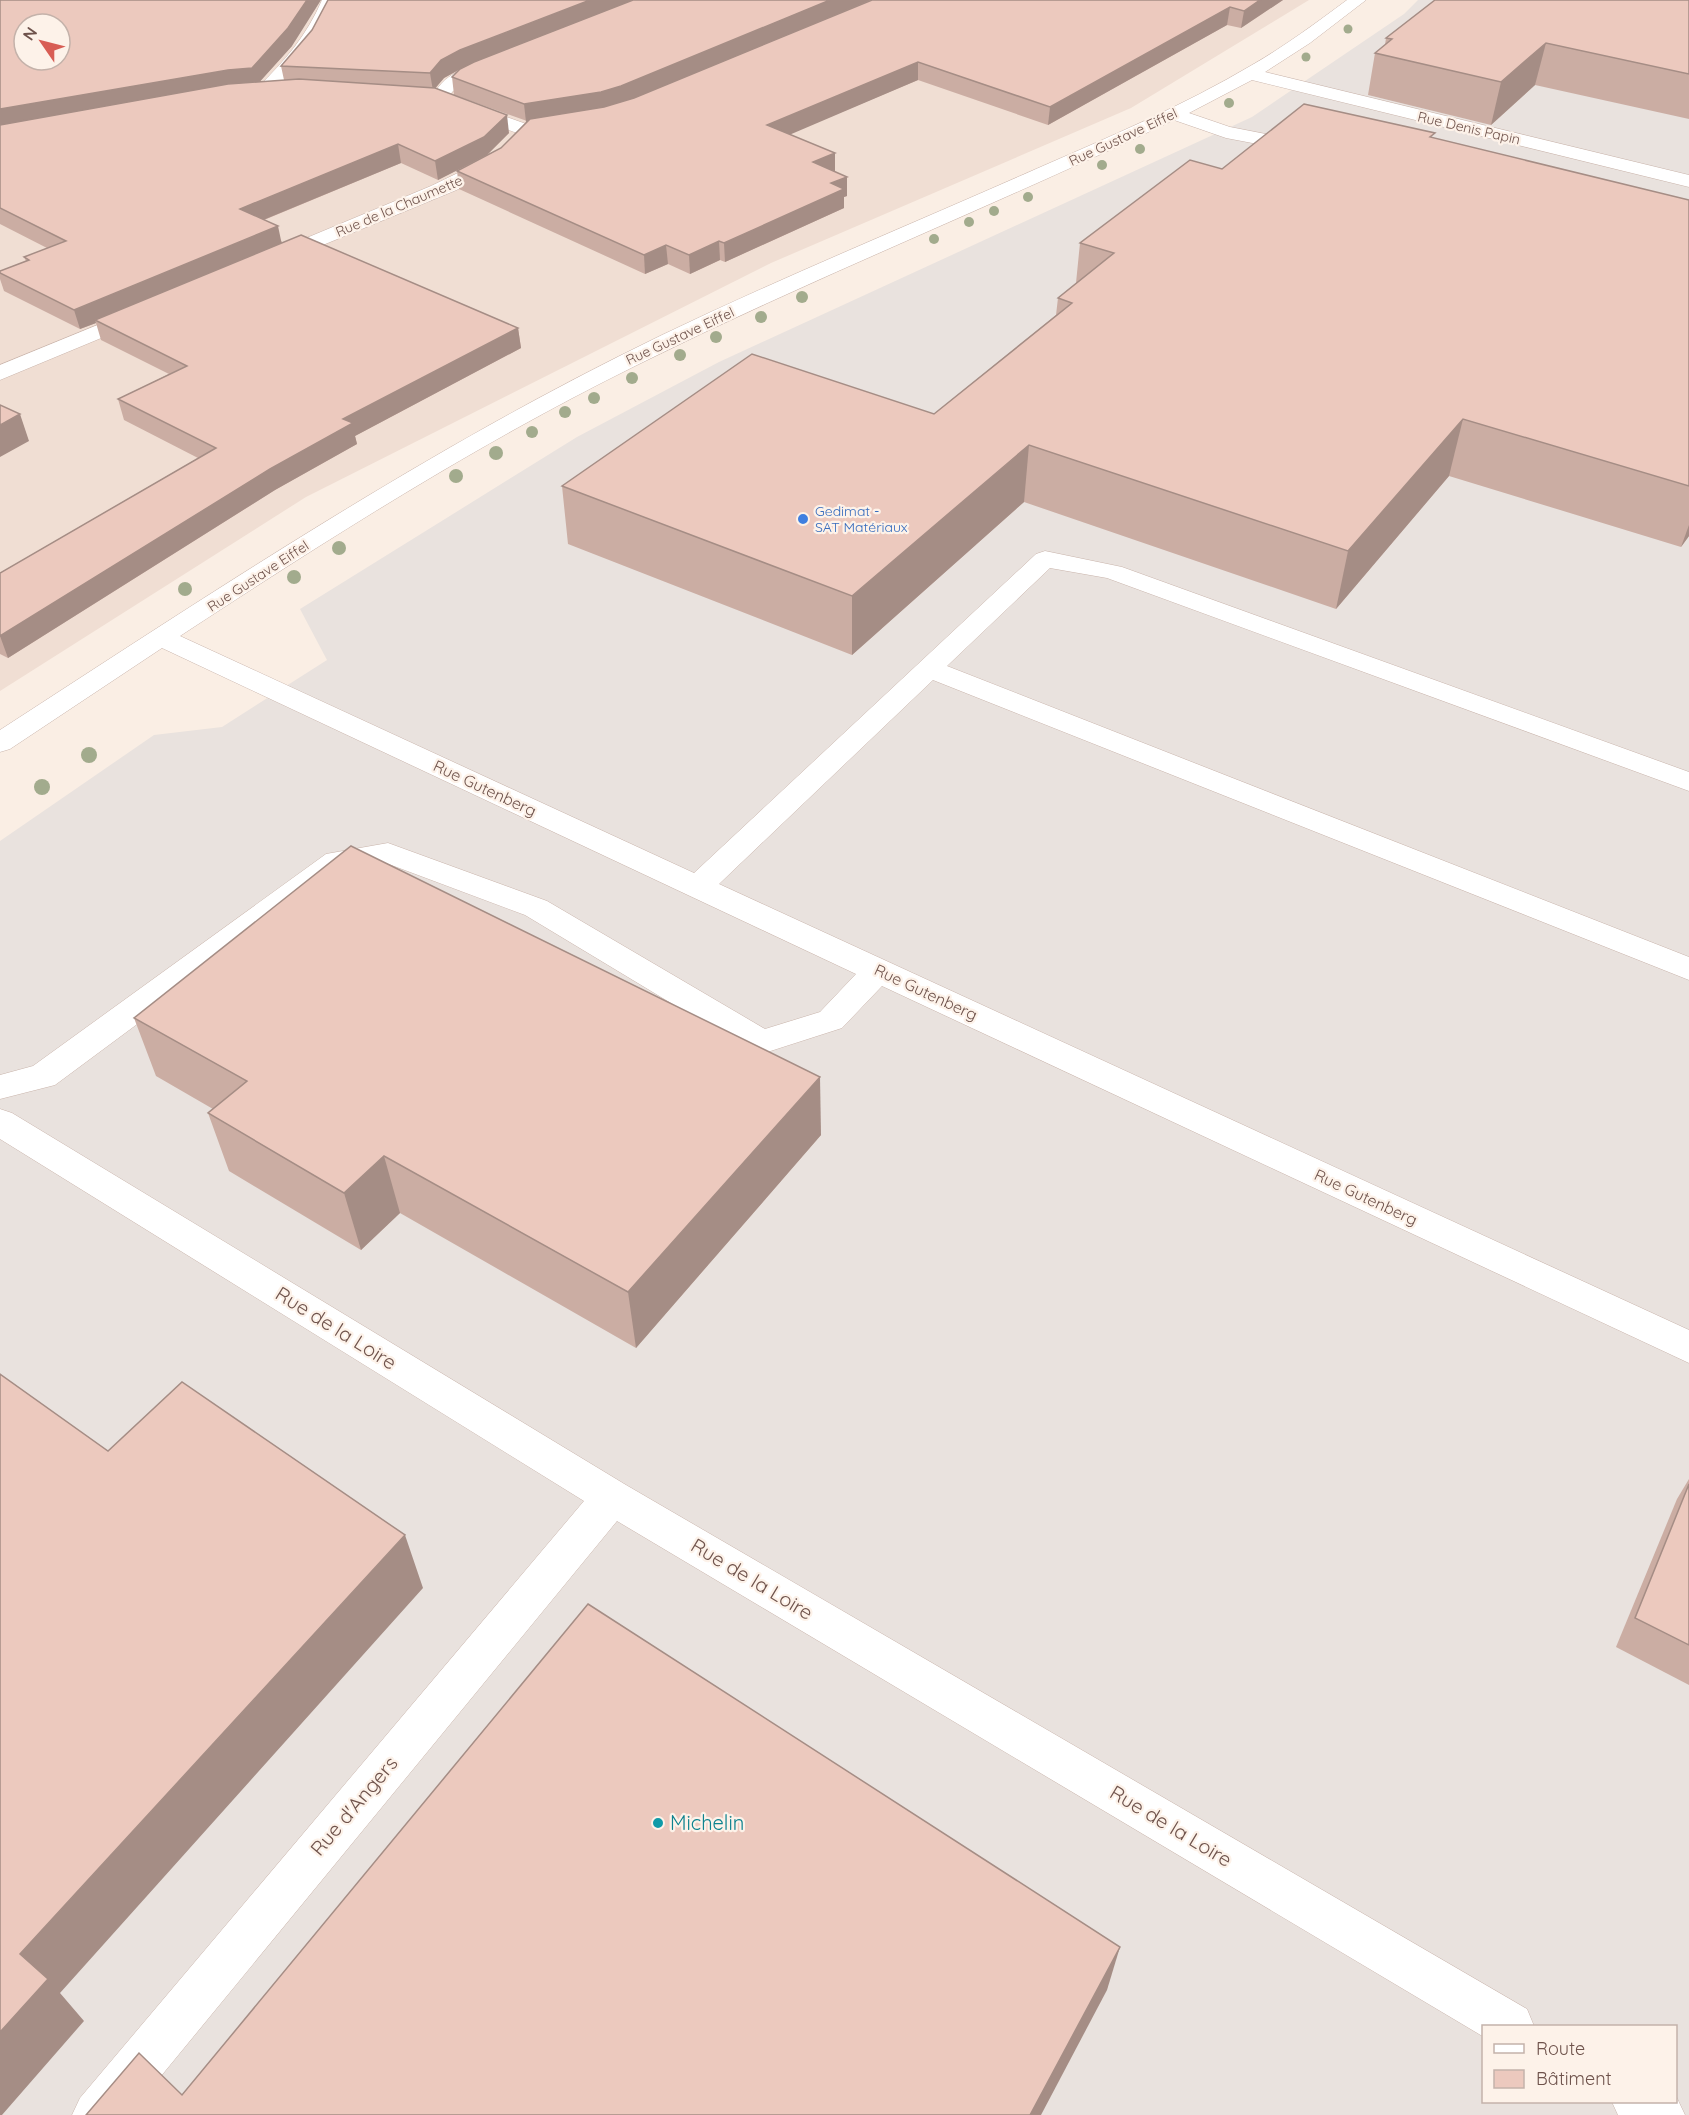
<svg xmlns="http://www.w3.org/2000/svg" width="1689" height="2115" font-family="Quicksand,sans-serif">
<style>
.residential{fill:#f0ded3;fill-rule:evenodd}
.industrial{fill:#e9e2de;fill-rule:evenodd}
.lines{fill:none;stroke-linecap:round;stroke-linejoin:round}
.minor-casing{stroke:#c9b4ab;stroke-width:1}
.minor{fill:#fff;fill-rule:evenodd}
.tree{fill:#a2ab8d}
.wall{fill:#cbada3}
.shaded-wall{fill:#a58d85}
.building{fill:#ecc9be;stroke:#a58d85;stroke-width:1.5;fill-rule:evenodd}
.shop-dot{fill:#3f7fe0;stroke:#fdf2e9;stroke-width:2}
.culture-dot{fill:#0f9aa8;stroke:#fdf2e9;stroke-width:2}
.labels{text-anchor:middle;stroke-width:4.5;stroke-linejoin:round;paint-order:stroke}
.far-street-label{font-size:14px;fill:#6f534c;stroke:#fdf2e9}
.far-shop-label{font-size:14px;fill:#366cbe;stroke:#fdf2e9;text-anchor:start}
.street-label{font-size:16px;fill:#6f534c;stroke:#fdf2e9}
.near-street-label{font-size:20px;fill:#6f534c;stroke:#fdf2e9}
.near-culture-label{font-size:20px;fill:#0d838f;stroke:#fdf2e9;text-anchor:start}
</style>
<rect width="100%" height="100%" fill="#faeee4"/>
<path class="residential" d="M0,0H1309L1131,108L771,263L306,497L0,691ZM24,24H60V60H24Z"/>
<path class="industrial" d="M1418,0H1689V2115H0V841L154,735L222,727L327,660L300,609L577,437L719,362L1252,117L1404,14ZM1484,2026H1676V2102H1484Z"/>
<g class="lines">
<defs>
<g id="minor">
<path d="M322,0H338C323,37 299,67 270,95H258L255,91L258,87C285,61 307,35 322,0Z"/>
<path d="M1347,0H1366L1310,43L1265,72L1689,175V187L1252,80L1189,113L1230,127L1312,143L1314,147L1312,151L1305,153L1226,138L1174,120C996,205 812,278 635,366C477,444 328,539 180,636L694,873L1036,554L1045,551L1122,567L1689,772V791L1107,578L1050,568L947,666L1689,957V980L933,680L719,884L1689,1330V1363L882,986L842,1028L761,1054L749,1050L525,915L386,863L345,870L55,1085L0,1099V1075L33,1066L326,854L388,843L547,901L765,1029L820,1012L856,974L162,648L10,749L0,752V730C216,590 430,447 662,335C785,276 912,224 1036,169C1109,137 1183,106 1252,65C1285,46 1316,23 1347,0Z"/>
<path d="M492,60L498,61L501,65L498,69L461,85L452,92L447,103H435L432,99C441,74 468,66 492,60Z"/>
<polygon points="467,103 532,126 534,130 532,134 525,136 461,112 458,108 461,104"/>
<path d="M497,154L504,156L507,160C495,177 438,197 418,206C372,225 327,243 282,262L275,264L268,262L265,258L268,254L431,186Z"/>
<polygon points="139,308 147,309 150,314 147,319 0,380 0,365"/>
<polygon points="0,1109 12,1113 626,1485 1527,2009 1534,2026 1484,2026 1484,2037 617,1521 129,2115 72,2115 80,2098 584,1501 0,1139"/>
<polygon points="1676,2096 1685,2115 1618,2115 1612,2102 1676,2102"/>
</g>
</defs>
<use href="#minor" class="minor-casing"/>
<use href="#minor" class="minor"/>
</g>
<g class="tree">
<circle cx="1348" cy="29" r="4.5"/>
<circle cx="1306" cy="57" r="4.5"/>
<circle cx="1229" cy="103" r="5"/>
<circle cx="1140" cy="149" r="5"/>
<circle cx="1102" cy="165" r="5"/>
<circle cx="1028" cy="197" r="5"/>
<circle cx="994" cy="211" r="5"/>
<circle cx="969" cy="222" r="5"/>
<circle cx="934" cy="239" r="5"/>
<circle cx="802" cy="297" r="6"/>
<circle cx="761" cy="317" r="6"/>
<circle cx="716" cy="337" r="6"/>
<circle cx="680" cy="355" r="6"/>
<circle cx="632" cy="378" r="6"/>
<circle cx="594" cy="398" r="6"/>
<circle cx="565" cy="412" r="6"/>
<circle cx="532" cy="432" r="6"/>
<circle cx="496" cy="453" r="7"/>
<circle cx="456" cy="476" r="7"/>
<circle cx="339" cy="548" r="7"/>
<circle cx="294" cy="577" r="7"/>
<circle cx="185" cy="589" r="7"/>
<circle cx="89" cy="755" r="8"/>
<circle cx="42" cy="787" r="8"/>
</g>
<g class="wall">
<polygon points="0,0 292,46 259,82 284,80 281,66 872,0 1283,0 1241,28 1227,25 1048,125 918,80 789,134 835,172 847,196 844,197 844,208 725,262 720,260 690,274 668,264 645,274 459,189 457,171 501,148 527,121 454,95 452,77 459,70 444,78 435,88 509,133 487,155 438,180 401,163 264,220 282,242 518,328 521,348 355,436 357,444 275,490 8,658 0,654 0,573 198,458 124,420 118,399 169,374 101,340 96,323 80,329 4,291 0,279 0,271 26,261 24,257 47,248 0,224"/>
<polygon points="1689,0 1689,119 1535,85 1491,125 1368,95 1375,53 1385,45 1386,38"/>
<polygon points="1434,138 1689,200 1689,536 1681,547 1449,476 1336,609 1024,502 852,655 568,544 562,486 934,414 1056,315 1058,298 1076,283 1080,243 1222,169"/>
<polygon points="134,1018 821,1135 636,1348 400,1213 361,1250 229,1171 208,1113 213,1109 156,1076"/>
<polygon points="1689,1479 1689,1685 1616,1647 1677,1499"/>
</g>
<g class="shaded-wall">
<polygon points="307,0 321,0 292,46 256,86 0,128 0,109 228,70"/>
<polygon points="590,0 635,0 462,68 444,78 433,91 430,73 441,60 460,50"/>
<polygon points="830,0 871,0 622,104 603,110 526,122 524,104"/>
<polygon points="1260,0 1283,0 1241,28 1244,11"/>
<polygon points="1230,7 1227,25 1048,125 1050,107"/>
<polygon points="1546,43 1535,85 1491,125 1501,82"/>
<polygon points="918,62 918,80 768,144 767,125"/>
<polygon points="507,115 509,133 487,155 438,180 435,161"/>
<polygon points="398,144 401,163 244,228 240,209"/>
<polygon points="835,153 835,172 813,162"/>
<polygon points="847,177 847,196 844,197 844,208 725,262 724,243 831,183"/>
<polygon points="278,226 282,245 95,320 96,323 80,329 74,310"/>
<polygon points="719,241 720,260 690,274 689,255"/>
<polygon points="666,245 668,264 645,274 644,255"/>
<polygon points="518,328 521,348 355,436 357,444 275,490 8,658 0,636 343,419"/>
<polygon points="20,414 29,441 0,457 0,425"/>
<polygon points="1463,419 1449,476 1336,609 1348,551"/>
<polygon points="1029,445 1024,502 852,655 852,596"/>
<polygon points="1689,525 1689,536 1681,547"/>
<polygon points="820,1077 821,1135 636,1348 628,1292"/>
<polygon points="384,1156 400,1213 361,1250 344,1193"/>
<polygon points="405,1535 423,1588 60,1993 84,2021 2,2115 0,2115 0,2032 20,1954"/>
<polygon points="1120,1947 1107,1990 1041,2115 1030,2115"/>
</g>
<g class="building">
<path d="M0,0H307L288,28L252,68L228,70L0,109ZM24,24H60V60H24Z"/>
<polygon points="328,0 590,0 460,50 441,60 430,73 281,66 312,30"/>
<polygon points="633,0 830,0 621,86 601,92 524,104 452,77 460,69 474,62"/>
<polygon points="872,0 1260,0 1244,11 1230,7 1050,107 918,62 767,125 835,153 813,162 847,177 831,183 844,189 724,243 719,241 689,255 666,245 644,255 457,171 501,148 530,119 604,107 634,98"/>
<polygon points="1435,0 1689,0 1689,74 1546,43 1501,82 1375,53 1392,39 1386,38"/>
<polygon points="299,79 435,88 507,115 484,137 435,161 398,144 240,209 278,226 74,310 0,273 0,271 29,260 24,257 66,241 0,208 0,125 228,84"/>
<polygon points="1304,104 1435,133 1430,137 1689,200 1689,486 1463,419 1348,551 1029,445 852,596 562,486 752,354 934,414 1072,303 1058,298 1114,253 1080,243 1190,160 1222,169"/>
<polygon points="301,235 518,328 343,419 353,423 270,469 0,636 0,573 216,448 118,399 187,366 95,320"/>
<polygon points="0,405 20,414 0,425"/>
<polygon points="351,846 820,1077 628,1292 384,1156 344,1193 208,1113 247,1081 134,1018"/>
<polygon points="0,1374 108,1451 182,1382 405,1535 20,1954 48,1979 0,2032"/>
<polygon points="1689,1484 1689,1645 1635,1618"/>
<polygon points="588,1604 1120,1947 1030,2115 86,2115 139,2053 182,2095"/>
</g>
<circle class="shop-dot" cx="803" cy="519" r="6"/>
<circle class="culture-dot" cx="658" cy="1823" r="6"/>
<g class="labels">
<g class="far-street-label">
<text transform="translate(1469 128) rotate(13)" y="5">Rue Denis Papin</text>
<text transform="translate(1123 137) rotate(-25)" y="5">Rue Gustave Eiffel</text>
<text transform="translate(399 206) rotate(-23)" y="5">Rue de la Chaumette</text>
<text transform="translate(680 336) rotate(-25)" y="5">Rue Gustave Eiffel</text>
<text transform="translate(258 576) rotate(-33)" y="5">Rue Gustave Eiffel</text>
</g>
<g class="far-shop-label">
<text x="815" y="516">Gedimat -<tspan x="815" dy="16">SAT Matériaux</tspan></text>
</g>
<g class="street-label">
<text transform="translate(485 788) rotate(25)" y="6">Rue Gutenberg</text>
<text transform="translate(926 992) rotate(25)" y="6">Rue Gutenberg</text>
<text transform="translate(1366 1197) rotate(25)" y="6">Rue Gutenberg</text>
</g>
<g class="near-street-label">
<text transform="translate(336 1328) rotate(32)" y="7">Rue de la Loire</text>
<text transform="translate(752 1579) rotate(31)" y="7">Rue de la Loire</text>
<text transform="translate(354 1806) rotate(-50)" y="7">Rue d'Angers</text>
<text transform="translate(1171 1826) rotate(31)" y="7">Rue de la Loire</text>
</g>
<g class="near-culture-label">
<text x="670" y="1830">Michelin</text>
</g>
</g>
<rect x="1482" y="2025" width="195" height="78" fill="#fdf2e9" stroke="#c4b2aa" stroke-width="1.5"/>
<rect x="1494" y="2044" width="30" height="9" fill="#ffffff" stroke="#c4b2aa" stroke-width="1.5"/>
<text x="1536" y="2055" font-size="18" fill="#6f534c">Route</text>
<rect x="1494" y="2070" width="30" height="18" fill="#ecc9be" stroke="#c4b2aa" stroke-width="1.5"/>
<text x="1536" y="2085" font-size="18" fill="#6f534c">Bâtiment</text>
<g transform="translate(42 42) rotate(305)"><circle r="28" fill="#fdf2e9" stroke="#c4b2aa" stroke-width="1.5"/>
<path d="M0-4.5L10 22L0 15L-10 22Z" fill="#d85d54"/>
<text y="-9" font-size="16" font-weight="bold" text-anchor="middle" fill="#6f534c">N</text>
</g>
</svg>
